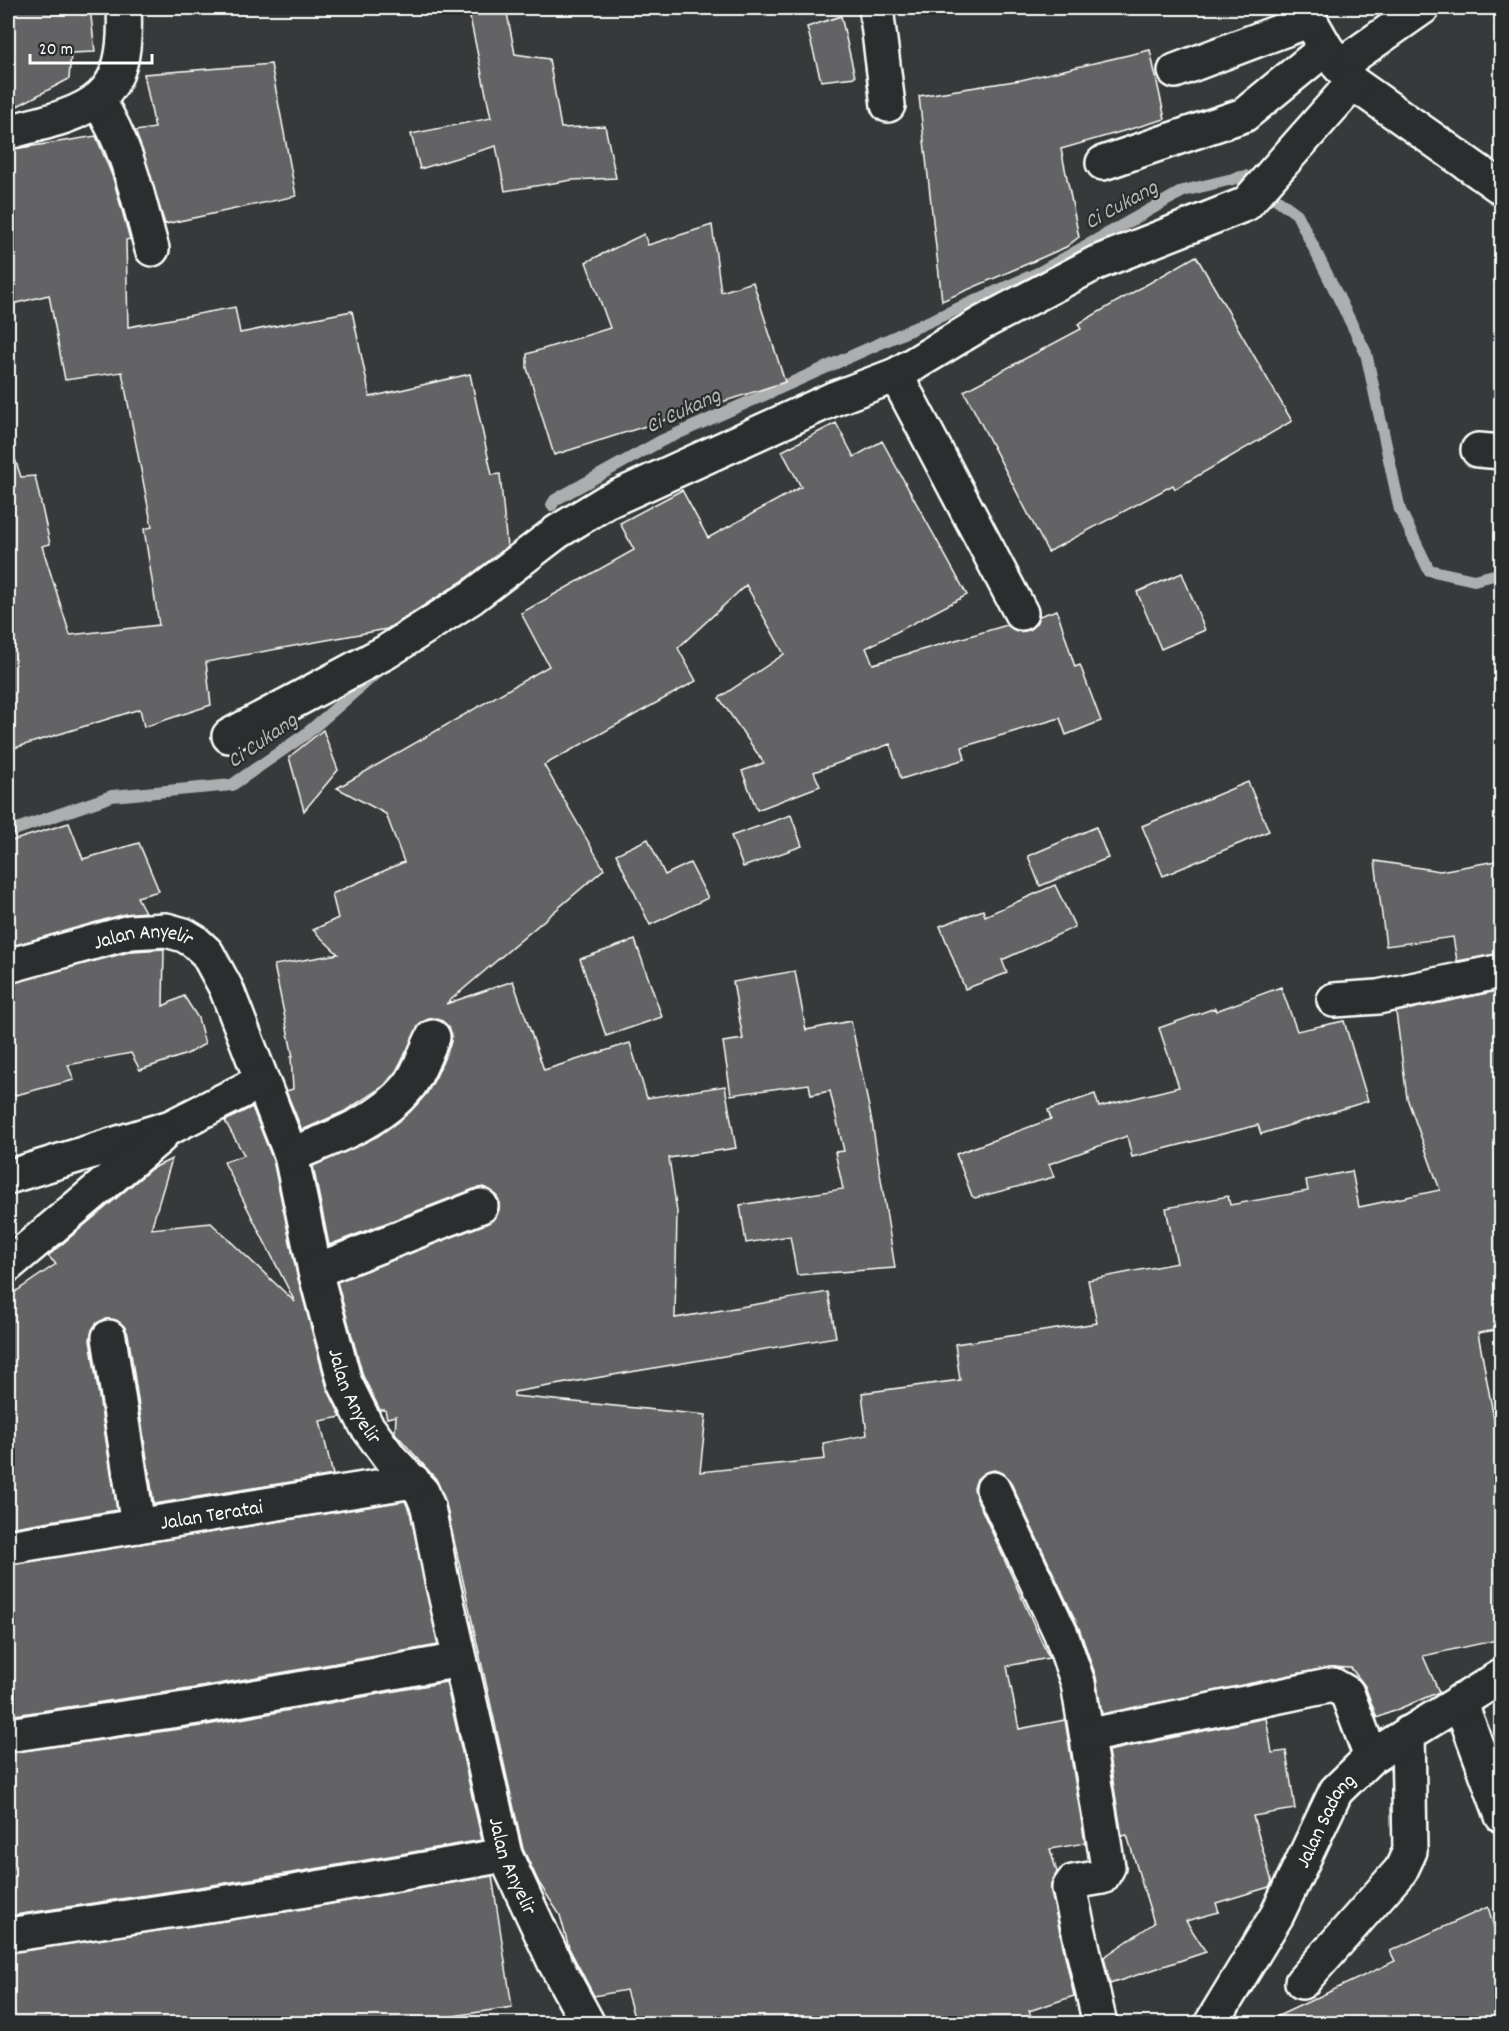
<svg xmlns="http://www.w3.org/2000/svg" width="1509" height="2031" font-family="Dekko,sans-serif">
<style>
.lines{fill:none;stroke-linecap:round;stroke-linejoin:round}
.stream{stroke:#adaeaf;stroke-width:12}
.building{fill:#636465;stroke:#fff;stroke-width:1.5}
.minor-casing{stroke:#fff;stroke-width:38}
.minor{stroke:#2a2d2e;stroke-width:33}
.labels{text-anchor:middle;stroke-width:4.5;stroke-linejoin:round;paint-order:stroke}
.street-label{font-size:21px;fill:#fff;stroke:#2a2d2e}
.water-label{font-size:22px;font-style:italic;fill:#b4b5b5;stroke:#2a2d2e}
</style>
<rect width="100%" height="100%" fill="#373a3b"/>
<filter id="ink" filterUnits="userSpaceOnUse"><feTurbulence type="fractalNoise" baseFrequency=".0167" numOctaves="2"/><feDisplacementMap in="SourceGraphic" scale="12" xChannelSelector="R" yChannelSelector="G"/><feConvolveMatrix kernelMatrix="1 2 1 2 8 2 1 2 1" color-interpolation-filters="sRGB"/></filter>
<g filter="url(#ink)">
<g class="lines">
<g class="stream">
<polyline points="552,505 555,500 661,441 1040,272 1183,191 1245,176 1297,214 1366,353 1400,510 1429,570 1474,580 1502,573"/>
<polyline points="8,832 112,796 232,785 306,734 381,669"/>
</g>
</g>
<g class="building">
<polygon points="8,8 90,8 95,52 71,53 69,79 8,111"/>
<polygon points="468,8 506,8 515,54 549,59 561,128 605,126 616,178 572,180 505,191 496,146 420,169 411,134 491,118"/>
<polygon points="841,16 855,77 821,81 807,27"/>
<polygon points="1150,50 1165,119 1061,149 1079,237 1066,247 942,301 919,96 1021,80"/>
<polygon points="271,64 296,196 165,224 135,131 155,128 144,74"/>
<polygon points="96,136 113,178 130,239 126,240 128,327 235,307 240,333 352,311 370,397 470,374 492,475 500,474 507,547 461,582 387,629 206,662 211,705 144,727 140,709 8,750 8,460 15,459 21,477 35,476 50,544 42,546 70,635 159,625 144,529 152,527 122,372 65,380 49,295 8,305 8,150"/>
<polygon points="712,225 721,292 753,282 785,382 554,455 527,368 527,354 610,328 586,262 644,234 648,245"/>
<polygon points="1196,256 1292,421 1175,489 1173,485 1048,552 964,391 1081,329 1078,324"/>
<polygon points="836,423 854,457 882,441 967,595 866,648 873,664 1007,625 1020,632 1029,630 1036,623 1039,616 1057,610 1075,667 1080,665 1101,721 1066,735 1060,718 962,747 965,759 901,779 890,744 814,772 820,786 757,810 742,771 764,763 719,698 784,654 746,585 678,648 696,681 544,765 604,869 446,1004 513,981 544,1070 630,1043 647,1098 725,1086 736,1148 669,1158 677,1212 675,1318 828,1292 836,1337 514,1392 514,1396 706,1415 700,1472 825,1459 823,1443 867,1435 862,1393 960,1380 955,1344 1097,1323 1088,1280 1177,1263 1166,1208 1228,1196 1230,1205 1308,1191 1306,1180 1352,1171 1359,1207 1440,1190 1407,1098 1396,1012 1502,990 1502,1329 1478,1333 1497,1435 1502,1434 1502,1639 1423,1656 1439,1692 1377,1718 1365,1686 1351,1668 1330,1667 1102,1714 1096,1677 1079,1628 1010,1481 1003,1473 994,1470 986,1472 977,1479 974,1488 976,1497 1049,1658 1007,1666 1019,1729 1065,1720 1085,1843 1050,1849 1057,1872 1051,1884 1051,1892 1074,1996 1029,2011 1034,2024 636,2024 626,1990 594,1996 569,1948 560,1915 539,1883 523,1849 445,1500 436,1479 395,1433 396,1416 387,1418 385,1410 380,1410 363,1376 337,1282 488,1223 496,1217 499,1209 499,1200 492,1191 483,1187 474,1189 329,1245 313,1166 378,1136 410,1112 427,1093 436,1077 450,1045 452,1035 449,1027 442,1021 432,1018 422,1022 396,1071 384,1086 345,1111 302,1130 286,1091 293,1089 291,1057 293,1057 274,965 338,954 313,930 338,918 332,894 404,862 386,814 337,788 549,666 521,613 634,550 620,523 682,490 708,538 801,487 782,451"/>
<polygon points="1182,573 1205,630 1161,649 1137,592"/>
<polygon points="323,730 338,770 304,811 289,757"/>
<polygon points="1248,782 1269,831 1163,876 1142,826"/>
<polygon points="791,815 802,846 743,867 731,836"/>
<polygon points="69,823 83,859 139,843 159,891 137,897 145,912 125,914 8,947 8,842"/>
<polygon points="1096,827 1108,858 1040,886 1028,856"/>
<polygon points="648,839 665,875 690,863 708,898 650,925 616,854"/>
<polygon points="1502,860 1502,953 1457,961 1453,937 1386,946 1375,861 1440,871"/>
<polygon points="1055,885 1075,927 1002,960 1007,973 965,989 940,926 983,910 985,916"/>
<polygon points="635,940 662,1017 606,1036 580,959"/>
<polygon points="164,949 163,1006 184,996 198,1018 205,1044 187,1054 140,1070 131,1053 68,1065 74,1080 8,1097 8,984 133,951"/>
<polygon points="795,971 806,1030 851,1021 872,1122 895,1268 797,1275 790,1236 746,1243 740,1205 843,1189 835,1152 844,1151 830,1091 811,1095 809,1084 731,1095 723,1042 743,1039 733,982"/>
<polygon points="1281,987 1297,1031 1344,1021 1368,1101 1261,1134 1258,1125 1132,1157 1127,1136 1049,1164 1054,1177 975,1198 972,1196 956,1154 1051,1119 1048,1110 1095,1094 1099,1107 1179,1087 1159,1028 1215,1008 1216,1011"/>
<polygon points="252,1107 273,1160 297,1275 327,1388 341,1417 320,1421 333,1475 154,1504 128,1334 124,1326 116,1320 106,1319 97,1323 92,1330 90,1340 117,1510 8,1528 8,1297 56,1264 48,1256 151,1169 172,1159 151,1229 211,1223 295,1302 224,1162 244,1155 225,1121"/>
<polygon points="405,1501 410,1512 438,1645 195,1688 8,1716 8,1565"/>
<polygon points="446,1682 482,1840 285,1874 8,1916 8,1753 201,1726"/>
<polygon points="1266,1718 1272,1753 1286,1751 1295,1809 1253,1816 1272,1882 1269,1887 1216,1903 1219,1912 1186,1921 1206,1952 1110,1984 1104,1957 1154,1923 1127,1835 1122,1836 1108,1751"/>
<polygon points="492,1876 512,2007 401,2024 8,2024 8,1953 291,1911"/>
<polygon points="1488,1907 1502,1953 1502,2024 1261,2024 1395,1961 1390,1951"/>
</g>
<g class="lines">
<defs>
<g id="minor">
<polyline points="876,8 888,105"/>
<polyline points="1307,8 1310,20 1326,48 1353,83 1502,188"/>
<polyline points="1339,66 1422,8"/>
<polyline points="1175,71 1310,20"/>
<path d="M98,100C130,152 136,192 152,249"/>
<path d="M8,132C91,111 129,104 124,8"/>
<polyline points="1103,163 1244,115 1326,48"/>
<polyline points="896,375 1021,613"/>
<polyline points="1478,450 1502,452"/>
<polyline points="229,736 386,652 472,597 557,532 606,502 833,399 896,375 982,323 1096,263 1246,204 1353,83"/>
<path id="s1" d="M8,966L130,932L166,930L184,935L194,941L207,953L226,988L291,1155L315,1271L345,1383L366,1425L390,1458L422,1492L428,1507L441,1576L505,1855L555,1963L588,2024"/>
<polyline points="1334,1000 1378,997 1502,971"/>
<path d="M291,1155C332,1138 379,1122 408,1087C419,1074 425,1052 433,1037"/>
<polyline points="8,1177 171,1127 262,1081"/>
<polyline points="8,1265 160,1137"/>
<polyline points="315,1271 481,1206"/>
<polyline points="109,1337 138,1526"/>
<polyline points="993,1489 1061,1634 1078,1683 1108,1867 1102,1877 1073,1882 1069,1888 1100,2024"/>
<path id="s2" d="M8,1547L413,1481"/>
<polyline points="1460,1701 1502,1816"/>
<polyline points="8,1735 198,1707 460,1660"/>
<polyline points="1087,1736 1333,1685 1347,1693 1371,1757"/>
<polyline points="8,1935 288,1893 505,1855"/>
<polyline points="1302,1982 1401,1870 1410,1851 1408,1733"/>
<path id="s3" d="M1211,2024L1277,1915L1336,1791L1371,1757L1502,1676"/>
</g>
</defs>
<use href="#minor" class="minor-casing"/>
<use href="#minor" class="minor"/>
</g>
</g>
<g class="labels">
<g class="street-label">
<text dy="7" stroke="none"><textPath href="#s1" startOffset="140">Jalan Anyelir</textPath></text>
<text dy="7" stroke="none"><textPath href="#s1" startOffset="680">Jalan Anyelir</textPath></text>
<text dy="7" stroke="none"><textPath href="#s2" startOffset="206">Jalan Teratai</textPath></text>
<text dy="7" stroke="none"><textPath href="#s3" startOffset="234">Jalan Sadang</textPath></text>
<text dy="7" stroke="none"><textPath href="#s1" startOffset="1184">Jalan Anyelir</textPath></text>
</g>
<g class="water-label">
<text transform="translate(1120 203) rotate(-29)" y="8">Ci Cukang</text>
<text transform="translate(682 409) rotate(-25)" y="8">Ci Cukang</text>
<text transform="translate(261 739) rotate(-35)" y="8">Ci Cukang</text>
</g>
</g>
<rect width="1509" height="2031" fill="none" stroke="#2a2d2e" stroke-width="30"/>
<rect x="15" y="15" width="1479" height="2001" fill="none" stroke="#fff" stroke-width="2" filter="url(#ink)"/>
<path d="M30 54v9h122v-9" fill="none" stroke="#ffffff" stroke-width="3"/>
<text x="39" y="54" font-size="18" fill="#ffffff" stroke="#2a2d2e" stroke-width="4.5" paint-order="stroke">20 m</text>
</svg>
